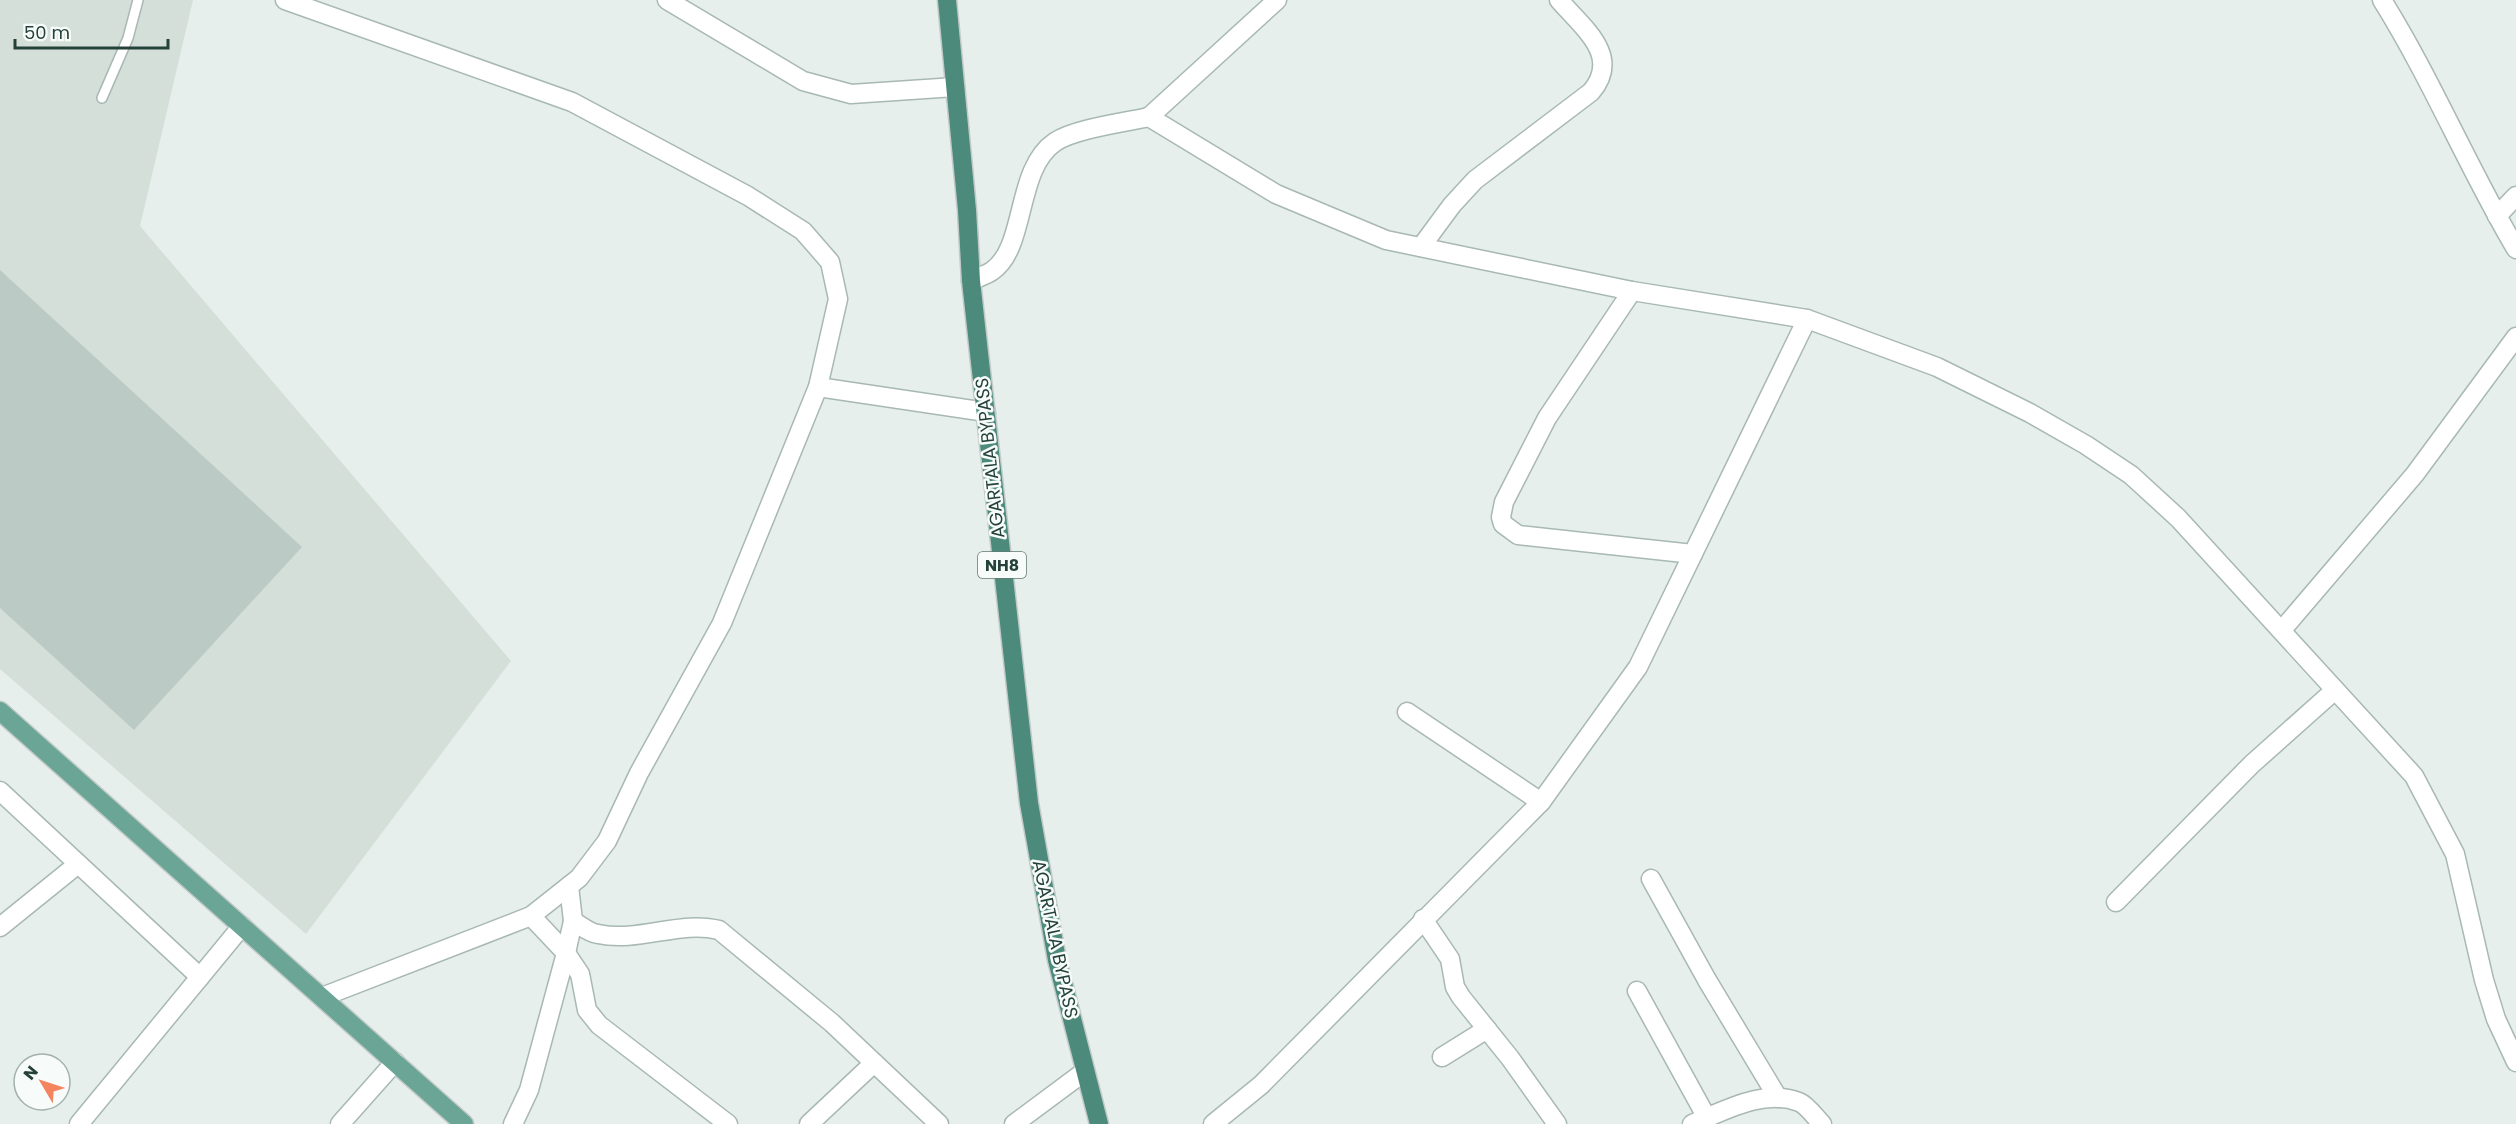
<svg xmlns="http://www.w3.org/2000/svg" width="2516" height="1124" font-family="Poppins,sans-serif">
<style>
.built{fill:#d4dfda}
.building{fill:#bbcac4}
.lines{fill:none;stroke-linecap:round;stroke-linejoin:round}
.service-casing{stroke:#a8b8b2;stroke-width:12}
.minor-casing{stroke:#a8b8b2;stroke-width:21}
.primary-casing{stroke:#c2cac8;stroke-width:21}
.trunk-casing{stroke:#c2cac8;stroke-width:21}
.service{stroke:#fff;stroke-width:9}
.minor{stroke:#fff;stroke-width:18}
.primary{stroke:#6aa596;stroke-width:18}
.trunk{stroke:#4c8a7c;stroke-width:18}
.labels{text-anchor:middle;stroke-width:5;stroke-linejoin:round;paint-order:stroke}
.shield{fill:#f7fbf9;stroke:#637a73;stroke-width:1.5}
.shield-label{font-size:16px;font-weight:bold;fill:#24423a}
.street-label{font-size:18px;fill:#24423a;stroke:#f7fbf9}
</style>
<rect width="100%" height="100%" fill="#e6efeb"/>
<polygon class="built" points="0,0 193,0 140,226 511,661 306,934 0,669"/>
<polygon class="building" points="0,270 302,547 134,730 0,608"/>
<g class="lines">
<defs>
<polyline id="service" points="102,98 128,38 138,0"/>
<g id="minor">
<polyline points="285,0 572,102 748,196 803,231 830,262 838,299 818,387 722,623 639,773 607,841 579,878 531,916 322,997"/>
<polyline points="667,0 803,81 851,94 955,87"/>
<path d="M2382,0C2432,80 2468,168 2516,249"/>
<polyline points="1149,117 1277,0"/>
<polyline points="2497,216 2516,196"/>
<path d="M1421,247L1452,205L1475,180L1591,92C1622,56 1583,28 1559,0"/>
<path d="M971,281C977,278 986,275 992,271C1027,247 1015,169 1055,142C1074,129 1126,122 1149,117L1276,194L1386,240L1632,291L1807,319L1937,367L2030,413L2086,445L2131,475L2178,518L2414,776L2455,854L2484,980L2496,1019L2516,1062"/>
<polyline points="1632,291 1547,418 1504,502 1501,517 1503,524 1518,535 1693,554"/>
<polyline points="818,387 986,412"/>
<polyline points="2282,630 2415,474 2516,337"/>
<polyline points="1407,712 1541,802"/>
<polyline points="0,791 200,977"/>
<polyline points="1651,879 1707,980 1778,1098"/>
<polyline points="2116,902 2252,764 2335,690"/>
<polyline points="531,916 566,953 580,974 587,1010 599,1025 728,1124"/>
<polyline points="1423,919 1450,959 1455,987 1461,997 1510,1058 1557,1124"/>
<path d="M573,921C580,925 589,933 598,934C639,943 680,920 719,930L832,1023L939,1124"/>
<polyline points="0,927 78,864"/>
<polyline points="1637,991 1707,1118"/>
<polyline points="1442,1057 1487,1029"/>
<polyline points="79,1124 242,926"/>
<polyline points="340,1124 395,1062"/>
<polyline points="513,1124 529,1090 566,953 573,921 569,886"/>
<polyline points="809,1124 874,1063"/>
<polyline points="1014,1124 1084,1072"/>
<polyline points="1213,1124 1261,1085 1541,802 1638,667 1807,319"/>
<path d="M1692,1124C1724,1111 1764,1088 1799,1102C1807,1105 1816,1118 1822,1124"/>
</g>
<polyline id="primary" points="0,711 464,1124"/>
<polyline id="trunk" points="947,0 967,210 971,281 1029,803 1057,960 1099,1124"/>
</defs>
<use href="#service" class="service-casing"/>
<use href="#minor" class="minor-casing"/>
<use href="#primary" class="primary-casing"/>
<use href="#trunk" class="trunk-casing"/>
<use href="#service" class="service"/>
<use href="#minor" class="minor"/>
<use href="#primary" class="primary"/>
<use href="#trunk" class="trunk"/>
</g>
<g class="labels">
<rect class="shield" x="978" y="552" width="48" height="26" rx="4.5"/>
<g class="shield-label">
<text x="1002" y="571">NH8</text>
</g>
<g class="street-label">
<text transform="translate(990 458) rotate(-96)" y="6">AGARTALA BYPASS</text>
<text transform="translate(1055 939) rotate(78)" y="6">AGARTALA BYPASS</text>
</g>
</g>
<g transform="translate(42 1082) rotate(309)"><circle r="28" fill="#f7fbf9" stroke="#a3b1ad" stroke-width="1.5"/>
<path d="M0-4.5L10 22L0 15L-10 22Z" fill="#f4845f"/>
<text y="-9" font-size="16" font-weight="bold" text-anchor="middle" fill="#24423a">N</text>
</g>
<path d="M15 39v9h153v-9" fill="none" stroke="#24423a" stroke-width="3"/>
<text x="24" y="39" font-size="18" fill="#24423a" stroke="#f7fbf9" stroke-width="4.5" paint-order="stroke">50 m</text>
</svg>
